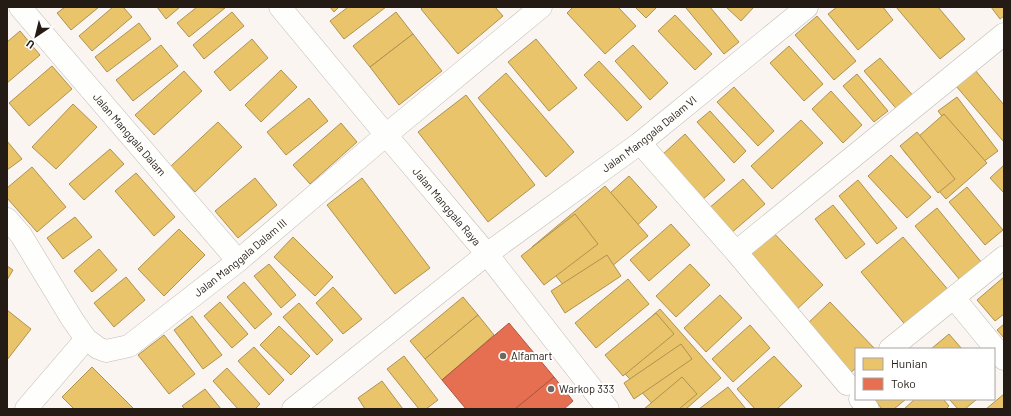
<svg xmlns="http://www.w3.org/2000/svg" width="1011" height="416" font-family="Barlow,sans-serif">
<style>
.homes{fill:#e9c46a;stroke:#ae9250}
.shops{fill:#e76f51;stroke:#ac563f}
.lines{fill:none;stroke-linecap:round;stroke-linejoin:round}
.street-casing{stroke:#c1bbb5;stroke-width:23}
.street{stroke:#fefefd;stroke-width:22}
.poi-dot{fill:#6f6861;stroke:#fff;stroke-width:1.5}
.labels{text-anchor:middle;stroke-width:4;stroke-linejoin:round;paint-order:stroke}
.street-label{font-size:11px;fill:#241c14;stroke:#fff}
.poi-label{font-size:11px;fill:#241c14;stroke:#fff;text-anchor:start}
</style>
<rect width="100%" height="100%" fill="#faf5f0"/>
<g class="homes">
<polygon points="65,7 99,7 71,30 57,13"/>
<polygon points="113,7 123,7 132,17 92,51 79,36"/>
<polygon points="157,7 180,7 166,19"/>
<polygon points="197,7 225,8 189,37 177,23"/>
<polygon points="330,7 339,7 334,12"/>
<polygon points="348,7 386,7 344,39 330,21"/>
<polygon points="423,7 495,7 503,16 458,54 421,9"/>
<polygon points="573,7 618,7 636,26 605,54 567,13"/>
<polygon points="635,7 657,7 646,18"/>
<polygon points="687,7 710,7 739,42 724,54 686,8"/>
<polygon points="726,7 754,7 741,21"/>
<polygon points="837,7 883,7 893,20 858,50 828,14"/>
<polygon points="896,7 938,7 965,39 940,59"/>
<polygon points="991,7 1004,7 1004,16 1000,19"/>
<polygon points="232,12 244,26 204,59 193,45"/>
<polygon points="396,12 413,34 370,67 353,46"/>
<polygon points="675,15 712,54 695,70 658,31"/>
<polygon points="817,16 856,61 834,80 795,35"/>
<polygon points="139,23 151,39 107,72 95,57"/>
<polygon points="20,31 40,55 7,83 7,42"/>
<polygon points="413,34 442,71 399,105 370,67"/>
<polygon points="252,39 268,58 230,91 214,72"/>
<polygon points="536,39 577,88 549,111 508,62"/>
<polygon points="161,45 178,66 133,101 116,80"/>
<polygon points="633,45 668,83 650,100 615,61"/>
<polygon points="789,46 823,84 804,101 770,63"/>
<polygon points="880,58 916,99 900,113 864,71"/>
<polygon points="599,61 642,107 627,121 584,75"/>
<polygon points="52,66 72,89 29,126 9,103"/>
<polygon points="281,70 297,87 261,122 245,105"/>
<polygon points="975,70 1004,105 1004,142 956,86"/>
<polygon points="184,71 202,91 154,135 135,115"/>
<polygon points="506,73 574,152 546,177 478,98"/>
<polygon points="857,74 888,111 874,122 843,86"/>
<polygon points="734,87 774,131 758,146 717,102"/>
<polygon points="831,91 862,125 843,143 812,109"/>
<polygon points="466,95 535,185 488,222 418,132"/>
<polygon points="957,97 998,151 979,165 938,111"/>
<polygon points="309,98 328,121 286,155 267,132"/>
<polygon points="73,104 97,127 56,169 32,147"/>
<polygon points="710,111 746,151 734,163 697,122"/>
<polygon points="944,114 987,163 946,199 903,150"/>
<polygon points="801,120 823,143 772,189 751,166"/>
<polygon points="218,122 242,147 195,192 171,166"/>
<polygon points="341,123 357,142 310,184 293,165"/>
<polygon points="917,132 955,179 938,193 900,146"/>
<polygon points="685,134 725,180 702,200 662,155"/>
<polygon points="7,141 22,159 7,170"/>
<polygon points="110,149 124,164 84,200 69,184"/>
<polygon points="891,155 931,197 907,218 868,176"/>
<polygon points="1004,165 1004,193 990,178"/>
<polygon points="32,167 66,207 37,232 7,198 7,188"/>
<polygon points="136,173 175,217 154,236 115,191"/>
<polygon points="629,176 657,207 620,241 591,210"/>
<polygon points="255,178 277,205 238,238 215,211"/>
<polygon points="362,178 430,268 395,294 327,205"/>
<polygon points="743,179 765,204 730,234 708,209"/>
<polygon points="858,180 897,228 877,244 839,196"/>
<polygon points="605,186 648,236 574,298 532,247"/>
<polygon points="967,187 1003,230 985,245 949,202"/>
<polygon points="833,205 865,244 846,259 815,219"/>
<polygon points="937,208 982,263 960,280 915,226"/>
<polygon points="575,214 598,244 544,285 521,256"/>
<polygon points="75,217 92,237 63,259 47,238"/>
<polygon points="671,224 690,245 649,281 630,260"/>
<polygon points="179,229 205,255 164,296 138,269"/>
<polygon points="770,229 823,285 794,312 741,256"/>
<polygon points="293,237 333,277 315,296 274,257"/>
<polygon points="903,237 950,292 908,328 861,272"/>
<polygon points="99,249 117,270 92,292 74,271"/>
<polygon points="607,255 621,276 565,313 551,291"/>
<polygon points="269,264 296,295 281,308 254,276"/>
<polygon points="690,264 710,285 676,317 656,296"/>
<polygon points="7,266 13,270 7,280"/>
<polygon points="126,277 145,300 114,327 94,303"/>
<polygon points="1004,277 1004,314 995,321 977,300"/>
<polygon points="628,279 649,304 596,348 575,323"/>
<polygon points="244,282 272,314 255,329 227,297"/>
<polygon points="333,287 362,319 343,334 316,303"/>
<polygon points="720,295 742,318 706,352 684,328"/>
<polygon points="463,297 478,315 425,359 410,341"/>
<polygon points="220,302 248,334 232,348 204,316"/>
<polygon points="830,302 875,349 856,349 856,368 849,374 804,327"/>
<polygon points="299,303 333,340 317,355 283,317"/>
<polygon points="660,309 721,378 686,409 657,409 608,355"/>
<polygon points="7,310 31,329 7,360"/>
<polygon points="656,313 674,334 623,376 605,355"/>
<polygon points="478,315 494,335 442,380 425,359"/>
<polygon points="192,316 222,355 203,369 174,330"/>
<polygon points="1004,324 1004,338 997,330"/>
<polygon points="750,325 770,348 733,382 712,359"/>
<polygon points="279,326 310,356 291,375 260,345"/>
<polygon points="949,334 962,349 931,349"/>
<polygon points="164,335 195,374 169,394 138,355"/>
<polygon points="681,344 692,359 634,399 624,383"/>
<polygon points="254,347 284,380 269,395 238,361"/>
<polygon points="404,356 438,400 426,409 419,409 387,369"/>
<polygon points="774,356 802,386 777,409 755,409 737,389"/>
<polygon points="92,367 134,409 74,409 62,397"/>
<polygon points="227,368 260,404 255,409 238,409 213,381"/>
<polygon points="682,377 697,394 679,409 644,409"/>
<polygon points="382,381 403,409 365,409 358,398"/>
<polygon points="728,387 746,409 699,409"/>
<polygon points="205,389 221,409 185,409 182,406"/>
<polygon points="1004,394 1004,409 986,409"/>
<polygon points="874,399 906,399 894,409 882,409"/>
<polygon points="915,399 943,399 949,406 946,409 904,409"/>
<polygon points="949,399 977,399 965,409 958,409"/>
</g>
<g class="shops">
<polygon points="509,323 554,377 515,409 466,409 442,380"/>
<polygon points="554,377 573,401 564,409 515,409"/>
</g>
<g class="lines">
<defs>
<g id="street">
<path id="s1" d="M20,7L238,261"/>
<path id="s2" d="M280,7L386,135L487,254L608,409"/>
<polyline points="640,143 736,252 847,384"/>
<path id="s3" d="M7,219L21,235L72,319L86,339L98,348L106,351L129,346L238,261L386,135L541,7"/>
<polyline points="736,252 1004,34"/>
<polyline points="954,298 1004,359"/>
<polyline points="890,349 1004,257"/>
<polyline points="860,399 868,409"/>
<polyline points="26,409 86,339"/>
<path id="s4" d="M293,409L487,254L640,143L807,7"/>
</g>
</defs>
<use href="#street" class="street-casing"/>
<use href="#street" class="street"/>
</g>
<g class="poi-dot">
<circle cx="503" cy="356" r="4"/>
<circle cx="551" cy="389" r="4"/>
</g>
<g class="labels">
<g class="street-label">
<text dy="4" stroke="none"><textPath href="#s1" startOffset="168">Jalan Manggala Dalam</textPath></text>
<text dy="4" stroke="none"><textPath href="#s4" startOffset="450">Jalan Manggala Dalam VI</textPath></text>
<text dy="4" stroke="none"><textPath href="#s2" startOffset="260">Jalan Manggala Raya</textPath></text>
<text dy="4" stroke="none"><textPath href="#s3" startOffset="333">Jalan Manggala Dalam III</textPath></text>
</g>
<g class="poi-label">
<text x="511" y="360">Alfamart</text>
<text x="559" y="393">Warkop 333</text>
</g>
</g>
<rect width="1011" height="416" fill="none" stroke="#241c14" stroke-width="16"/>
<rect x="855" y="348" width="140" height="52" fill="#ffffff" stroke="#a7a4a1"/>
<rect x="863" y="358" width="20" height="12" fill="#e9c46a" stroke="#a7a4a1"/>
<text x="891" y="368" font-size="12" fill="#241c14">Hunian</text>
<rect x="863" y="378" width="20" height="12" fill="#e76f51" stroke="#a7a4a1"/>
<text x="891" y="388" font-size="12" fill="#241c14">Toko</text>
<g transform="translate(36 36) rotate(215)" stroke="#ffffff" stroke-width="3" paint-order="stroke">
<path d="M0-3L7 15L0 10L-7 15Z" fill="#241c14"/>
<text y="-6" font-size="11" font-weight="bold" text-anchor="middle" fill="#241c14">U</text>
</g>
</svg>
